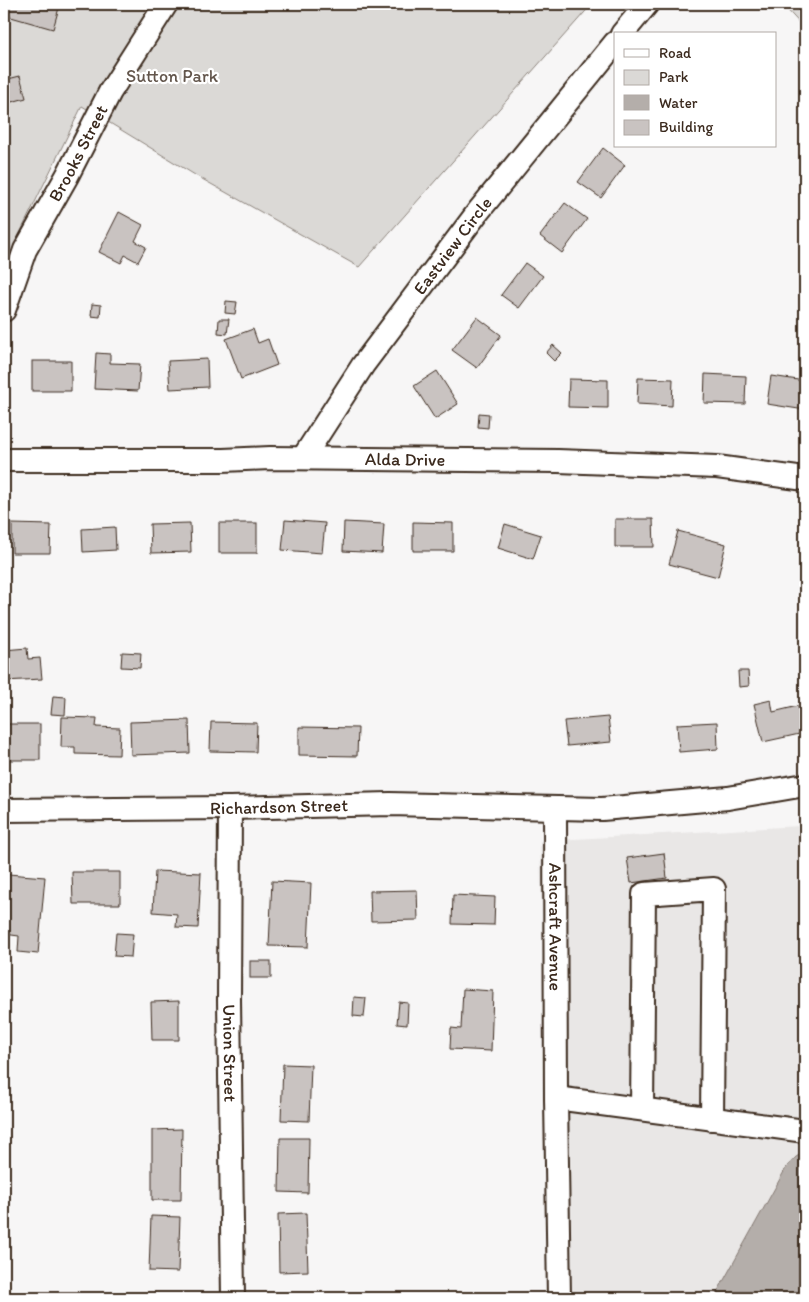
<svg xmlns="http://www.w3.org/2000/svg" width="809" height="1302" font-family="Itim,sans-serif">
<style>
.built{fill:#e9e7e6}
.green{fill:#dbd9d6;stroke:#8b827a}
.water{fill:#b4aeaa;stroke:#847972}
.building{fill:#c9c3c1;stroke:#3b2a1e}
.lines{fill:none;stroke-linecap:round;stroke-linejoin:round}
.minor-casing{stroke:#3b2a1e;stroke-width:26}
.minor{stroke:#fff;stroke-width:22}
.labels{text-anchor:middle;stroke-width:4.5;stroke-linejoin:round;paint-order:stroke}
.park-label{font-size:18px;fill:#63564c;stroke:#fff}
.street-label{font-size:18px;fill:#3b2a1e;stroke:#fff}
</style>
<rect width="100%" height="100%" fill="#f7f6f6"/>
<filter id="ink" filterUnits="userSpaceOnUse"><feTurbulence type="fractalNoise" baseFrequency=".02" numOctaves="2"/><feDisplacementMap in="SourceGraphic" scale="10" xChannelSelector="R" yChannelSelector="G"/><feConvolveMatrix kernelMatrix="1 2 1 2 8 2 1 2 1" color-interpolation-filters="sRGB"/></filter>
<g filter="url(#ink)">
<polygon class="built" points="805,822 805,1298 550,1298 540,841 799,826"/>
<g class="green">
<polygon points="4,4 592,4 359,267 195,175 82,106 19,235 4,285"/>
<polygon points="782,4 805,4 805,29"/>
</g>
<polygon class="water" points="805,1152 805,1298 714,1298 786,1168 796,1157"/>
<g class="building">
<polygon points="4,4 60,4 53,29 4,15"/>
<polygon points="20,76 26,98 4,104 4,80"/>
<polygon points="603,148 625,165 601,198 578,182"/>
<polygon points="565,203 587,219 562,253 540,236"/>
<polygon points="119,212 143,225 135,241 146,247 138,262 125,255 121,263 99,252"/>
<polygon points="525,263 543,276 519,308 501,295"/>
<polygon points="226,301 237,302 235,314 225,313"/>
<polygon points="92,304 101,305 100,317 91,316"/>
<polygon points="477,317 501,335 477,368 452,350"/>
<polygon points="219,319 229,319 227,334 218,333"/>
<polygon points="253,329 258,343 268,339 277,365 241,379 226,339"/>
<polygon points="553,345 562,353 554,361 546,353"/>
<polygon points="96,353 110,354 110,363 140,364 138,391 94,389"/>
<polygon points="207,359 208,387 170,389 168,361"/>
<rect x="32" y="361" width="39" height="30"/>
<polygon points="437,371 458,404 435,419 414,386"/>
<polygon points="705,374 746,376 745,404 704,403"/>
<polygon points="771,376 805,381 805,410 767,404"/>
<polygon points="638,378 673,379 672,406 637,404"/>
<polygon points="569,379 608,380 608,408 568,407"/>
<polygon points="479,413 489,414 488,428 478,427"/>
<polygon points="615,519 653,519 654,547 615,547"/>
<polygon points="285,520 325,523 322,553 282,550"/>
<polygon points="344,522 384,524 382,553 343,551"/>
<polygon points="413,522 453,523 453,551 413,551"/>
<polygon points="190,523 191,552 151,553 150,524"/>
<rect x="219" y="523" width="38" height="30"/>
<polygon points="12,524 51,525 50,553 12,553"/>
<polygon points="505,524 541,535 533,559 498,548"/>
<polygon points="115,527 116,550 83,552 82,529"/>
<polygon points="678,531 726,544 718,577 669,564"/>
<polygon points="27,648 28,659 40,658 42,679 4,681 4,650"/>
<polygon points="122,652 141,653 140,668 121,667"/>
<polygon points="738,671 748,671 749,686 739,687"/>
<polygon points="53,696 66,697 65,715 51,714"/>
<polygon points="771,700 773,712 798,706 804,733 763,742 754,704"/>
<polygon points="62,717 97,718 96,727 120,728 119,755 75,754 75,747 61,747"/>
<polygon points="608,717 611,742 567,746 564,721"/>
<polygon points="189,720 190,753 131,755 130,722"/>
<polygon points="211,722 257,723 256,752 210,751"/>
<polygon points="717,722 718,749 679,752 677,724"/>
<rect x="4" y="724" width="36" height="36"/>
<polygon points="299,727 358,728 357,756 299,755"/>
<polygon points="664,853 667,878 631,883 627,858"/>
<polygon points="155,871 201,873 198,928 176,927 177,914 153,912"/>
<polygon points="72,872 120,872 120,904 73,904"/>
<polygon points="8,874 45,877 38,954 18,952 19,936 4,934"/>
<polygon points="272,881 311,883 308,947 269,946"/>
<polygon points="417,890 418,920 371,921 370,891"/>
<polygon points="453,895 495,897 494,925 452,924"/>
<polygon points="116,933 133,934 131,957 114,956"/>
<rect x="250" y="961" width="21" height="17"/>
<polygon points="463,989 493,991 491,1051 450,1049 451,1028 461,1029"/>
<polygon points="354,997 366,998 364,1017 353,1016"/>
<polygon points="179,1001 179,1040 152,1040 151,1002"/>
<polygon points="399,1002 408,1003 407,1025 397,1024"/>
<polygon points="283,1064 311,1065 309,1121 281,1120"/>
<polygon points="182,1129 181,1200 152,1200 152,1130"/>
<polygon points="280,1138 309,1138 308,1193 279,1192"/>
<polygon points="306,1213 308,1271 279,1272 278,1214"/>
<polygon points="151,1216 180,1217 178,1272 149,1271"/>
</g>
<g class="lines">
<defs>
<g id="minor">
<polyline points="622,34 647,4"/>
<path id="s1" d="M4,310L25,250L67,176L110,92L166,4"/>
<path id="s2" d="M303,458L363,365L477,213L615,43"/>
<path id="s3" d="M4,460H223L270,458L558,461L717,467L805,479"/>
<path id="s4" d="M230,808L229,1000L233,1298"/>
<path id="s5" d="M555,808L556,1098L559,1298"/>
<path id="s6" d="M4,810L230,808L390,804L602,809L728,798L805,785"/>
<polyline points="556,1098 805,1131"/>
<polyline points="642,1109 644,894 714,889 712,1119"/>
</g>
</defs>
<use href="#minor" class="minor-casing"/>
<use href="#minor" class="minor"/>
</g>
</g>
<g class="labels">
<g class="park-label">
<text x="172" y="82">Sutton Park</text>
</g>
<g class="street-label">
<text dy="6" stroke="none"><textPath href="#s1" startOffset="174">Brooks Street</textPath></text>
<text dy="6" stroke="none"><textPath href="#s2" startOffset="260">Eastview Circle</textPath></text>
<text dy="6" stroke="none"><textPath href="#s3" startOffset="401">Alda Drive</textPath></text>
<text dy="6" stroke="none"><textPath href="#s6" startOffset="275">Richardson Street</textPath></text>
<text dy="6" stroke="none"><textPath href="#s5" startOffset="119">Ashcraft Avenue</textPath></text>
<text dy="6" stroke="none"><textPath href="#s4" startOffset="245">Union Street</textPath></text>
</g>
</g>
<rect width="809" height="1302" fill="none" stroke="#fff" stroke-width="20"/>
<rect x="10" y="10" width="789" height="1282" fill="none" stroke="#3b2a1e" stroke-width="2" filter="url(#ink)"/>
<rect x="614" y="32" width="162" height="115" fill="#ffffff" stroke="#b1aaa5"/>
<rect x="624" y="49" width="25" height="8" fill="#ffffff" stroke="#b1aaa5"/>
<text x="659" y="58" font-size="15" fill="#3b2a1e">Road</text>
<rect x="624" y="70" width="25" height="15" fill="#dbd9d6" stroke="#b1aaa5"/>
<text x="659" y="82" font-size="15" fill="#3b2a1e">Park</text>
<rect x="624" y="95" width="25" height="15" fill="#b4aeaa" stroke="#b1aaa5"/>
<text x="659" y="108" font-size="15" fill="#3b2a1e">Water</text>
<rect x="624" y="120" width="25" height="15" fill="#c9c3c1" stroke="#b1aaa5"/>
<text x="659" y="132" font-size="15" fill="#3b2a1e">Building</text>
</svg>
